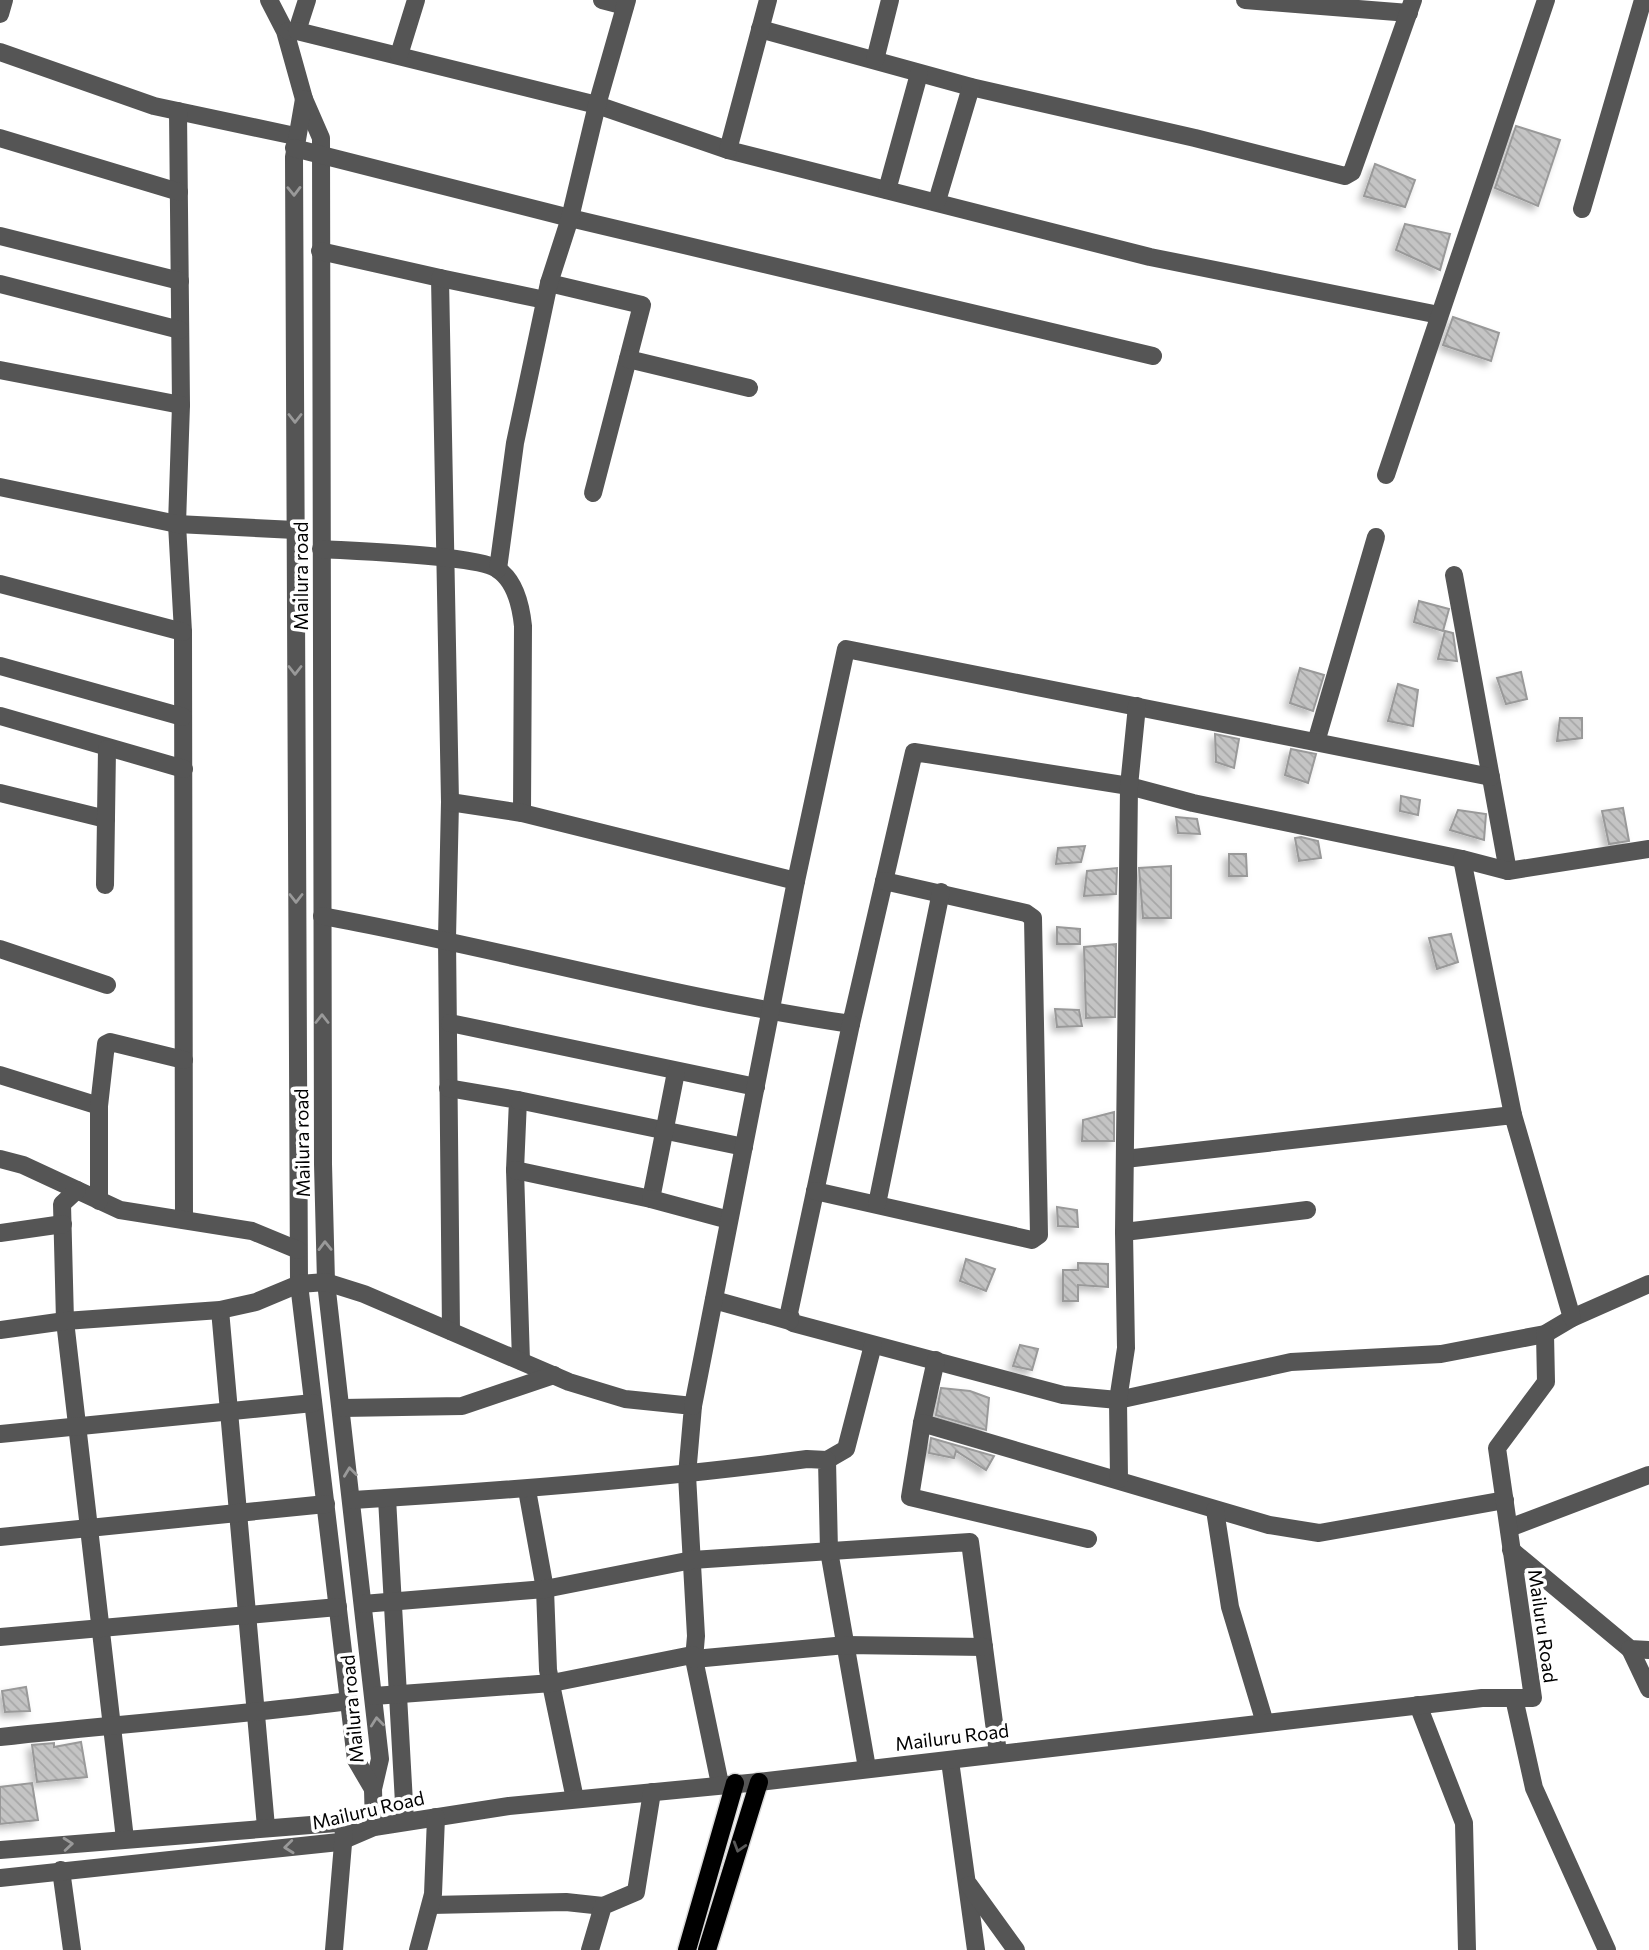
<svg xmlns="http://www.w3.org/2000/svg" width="1649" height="1950" font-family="Commissioner,sans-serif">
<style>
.building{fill:url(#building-back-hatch);stroke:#999;stroke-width:2;filter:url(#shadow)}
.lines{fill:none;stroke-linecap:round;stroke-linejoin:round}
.major-casing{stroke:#dbdbdb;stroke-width:21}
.minor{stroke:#555;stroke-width:18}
.major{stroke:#000;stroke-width:18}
.oneway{stroke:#999}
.oneway2{stroke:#595959}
.labels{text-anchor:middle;stroke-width:7;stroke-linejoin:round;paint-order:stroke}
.street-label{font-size:19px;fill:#000;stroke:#fff}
</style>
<defs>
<pattern id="building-back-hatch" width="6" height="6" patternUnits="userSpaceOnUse" patternTransform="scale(1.75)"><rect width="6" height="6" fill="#c4c4c4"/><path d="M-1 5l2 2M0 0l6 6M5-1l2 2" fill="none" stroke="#a7a7a7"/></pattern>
<filter id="shadow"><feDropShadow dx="-4.5" dy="4.5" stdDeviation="3.5" flood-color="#0004"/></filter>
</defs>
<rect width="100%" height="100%" fill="#fff"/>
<g class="building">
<polygon points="1516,126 1560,140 1538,206 1495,188"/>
<polygon points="1375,164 1415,180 1405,207 1364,196"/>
<polygon points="1405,224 1450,234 1440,270 1396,250"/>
<polygon points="1453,317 1499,333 1491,361 1443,345"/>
<polygon points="1419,601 1449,609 1443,631 1414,622"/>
<polygon points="1445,631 1453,633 1457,661 1438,659"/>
<polygon points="1300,668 1324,675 1313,711 1290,703"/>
<polygon points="1521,672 1527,699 1506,704 1497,678"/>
<polygon points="1398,684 1418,690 1413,726 1388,721"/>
<polygon points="1560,718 1582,718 1582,738 1557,741"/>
<polygon points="1215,734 1239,739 1234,768 1216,762"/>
<polygon points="1291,749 1316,754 1308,783 1285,775"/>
<polygon points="1401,796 1420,800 1418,815 1400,811"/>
<polygon points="1623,808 1629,841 1609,844 1602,811"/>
<polygon points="1458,810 1486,814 1484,840 1450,830"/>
<polygon points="1176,817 1197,819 1200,834 1178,833"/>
<polygon points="1301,837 1318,841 1321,858 1299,861 1295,838"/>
<polygon points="1085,846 1081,862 1056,864 1058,848"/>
<polygon points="1229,854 1246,854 1247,876 1229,876"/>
<polygon points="1171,866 1171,918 1143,918 1139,868"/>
<polygon points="1117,868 1116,894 1084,896 1087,871"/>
<polygon points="1057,927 1080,929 1080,944 1057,944"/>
<polygon points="1451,934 1458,962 1437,969 1429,938"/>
<polygon points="1116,944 1115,1017 1086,1018 1084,947"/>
<polygon points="1055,1009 1079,1010 1082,1026 1057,1027"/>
<polygon points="1114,1112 1114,1141 1082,1141 1083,1120"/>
<polygon points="1057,1207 1077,1210 1078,1227 1058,1226"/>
<polygon points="966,1259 995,1269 986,1291 960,1281"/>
<polygon points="1078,1263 1108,1264 1108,1287 1078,1285 1078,1301 1063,1301 1063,1270 1078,1270"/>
<polygon points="1020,1345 1038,1349 1032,1370 1013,1366"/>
<polygon points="941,1388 970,1391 989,1398 986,1430 936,1415"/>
<polygon points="931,1438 994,1456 986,1470 956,1451 954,1458 929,1453"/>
<polygon points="26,1687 30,1711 5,1712 2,1691"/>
<polygon points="81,1742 87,1777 37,1782 32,1745 54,1743 54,1747"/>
<polygon points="32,1783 38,1820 0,1824 0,1787"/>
</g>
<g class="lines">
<defs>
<g id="major">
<polyline points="687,1950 735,1783"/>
<polyline points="707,1950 759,1782"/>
</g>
</defs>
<use href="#major" class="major-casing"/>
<g class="minor">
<polyline points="269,0 285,31 304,99 321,138 323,1164 326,1282 380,1759 373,1789 374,1827"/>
<polyline points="602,0 625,6"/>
<polyline points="1245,0 1409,13"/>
<polyline points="0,14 4,0"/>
<polyline points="760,29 971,87 1195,138 1345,176 1352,172 1413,0"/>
<polyline points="288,31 297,31 307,0"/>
<polyline points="297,31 597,105 728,150 1150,257 1439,315"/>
<polyline points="0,52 154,106 295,136"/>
<polyline points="399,55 416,0"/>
<polyline points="875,60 890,0"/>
<polyline points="304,99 294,157 299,1284 356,1760 373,1789"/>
<polyline points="178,111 181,405 177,524 183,632 184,1220"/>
<polyline points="0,138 179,192"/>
<polyline points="294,148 570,218 1153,356"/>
<polyline points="728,150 768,0"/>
<polyline points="887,190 919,74"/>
<polyline points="937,201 971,87"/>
<polyline points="1582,209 1643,0"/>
<polyline points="0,236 180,281"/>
<polyline points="320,251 440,278 450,802 447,938 451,1331"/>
<polyline points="440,278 545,300"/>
<polyline points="549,283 642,305 593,493"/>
<polyline points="0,284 180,330"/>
<polyline points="628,359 749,388"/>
<polyline points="0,370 181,405"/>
<polyline points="1386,475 1546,0"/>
<polyline points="0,487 177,524 295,530"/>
<path d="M321,549C353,551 477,555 497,569C515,580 521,607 523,626L522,813"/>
<polyline points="498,569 515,443 549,283 570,218 597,105 627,0"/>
<polyline points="1454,575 1508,871"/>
<polyline points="0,584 183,632"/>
<polyline points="0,666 183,717"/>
<polyline points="0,716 184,769"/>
<polyline points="1316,742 1376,537"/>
<polyline points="0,793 106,819"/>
<polyline points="450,802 522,813 796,881"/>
<polyline points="105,885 107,749"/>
<path d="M322,916C499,948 673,998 851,1024L914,752L1129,786L1193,803L1462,859"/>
<polyline points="0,949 107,985"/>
<polyline points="450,1023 756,1087"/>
<polyline points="851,1024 789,1313 793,1323 1063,1395 1118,1400 1291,1362 1441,1354 1545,1334 1572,1318 1649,1284"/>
<polyline points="0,1075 99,1106"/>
<polyline points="448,1088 518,1100 515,1170 521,1361"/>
<polyline points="518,1100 744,1147"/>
<polyline points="1513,1115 1462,859 1508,871 1649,849"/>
<polyline points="0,1159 23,1165 120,1210 252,1231 298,1250"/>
<polyline points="1125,1159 1513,1115 1572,1318"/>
<polyline points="515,1170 651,1199 676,1072"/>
<polyline points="77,1190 62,1204 65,1321 125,1839"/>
<polyline points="815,1191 1032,1240 1039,1235 1033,918 1026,913 884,881"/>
<polyline points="651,1199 729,1220"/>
<polyline points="99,1201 99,1106 106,1044 110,1042 184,1060"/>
<polyline points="877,1204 941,892"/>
<polyline points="1124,1232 1307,1210"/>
<polyline points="0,1233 63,1224"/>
<polyline points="714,1300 790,1321"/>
<polyline points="220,1310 266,1827"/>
<polyline points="0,1330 65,1321 220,1310 256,1302 299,1284 326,1282 364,1294 569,1382 625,1399 693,1406 687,1475 696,1636 694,1659 720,1784"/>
<polyline points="936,1360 922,1423 910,1497 1088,1539"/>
<polyline points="693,1406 796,881 846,649 1491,777"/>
<polyline points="342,1408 462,1406 554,1375"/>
<polyline points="922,1423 1269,1525 1319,1533 1505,1500"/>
<polyline points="0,1434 313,1403"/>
<polyline points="827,1460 846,1449 873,1345"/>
<polyline points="1119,1479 1118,1400 1126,1348 1124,1232 1129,786 1137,706"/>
<polyline points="527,1490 545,1589 548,1670 575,1799"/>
<polyline points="387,1498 405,1821"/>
<path d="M353,1500C505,1491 656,1479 807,1459L827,1460L829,1551L867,1768"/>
<polyline points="1215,1510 1230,1607 1265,1723"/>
<polyline points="1509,1528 1649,1475"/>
<polyline points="0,1537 326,1504"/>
<polyline points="1511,1550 1630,1649 1649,1650"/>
<polyline points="363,1604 545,1589 692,1560 970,1542 998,1753"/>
<polyline points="0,1637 338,1607"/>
<polyline points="1630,1649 1649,1689"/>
<polyline points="374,1696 552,1683 692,1655 694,1659 846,1645 984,1647"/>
<polyline points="1514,1698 1534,1788 1607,1950"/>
<polyline points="1418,1705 1464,1823 1467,1950"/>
<path d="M0,1737C116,1724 233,1716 349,1701"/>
<polyline points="950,1761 976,1950"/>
<polyline points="0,1850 336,1823 355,1833"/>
<polyline points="61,1870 72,1950"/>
<polyline points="0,1878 339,1842 374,1827 509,1806 759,1782 1482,1698 1533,1698 1497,1448 1546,1382 1545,1334"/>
<polyline points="969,1885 1016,1950"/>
<polyline points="431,1905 566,1902 603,1906"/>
<polyline points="334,1950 344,1832"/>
<polyline points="418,1950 433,1894 436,1817"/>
<polyline points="590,1950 603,1906 636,1892 652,1792"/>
</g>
<use href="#major" class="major"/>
</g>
<defs><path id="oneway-chevron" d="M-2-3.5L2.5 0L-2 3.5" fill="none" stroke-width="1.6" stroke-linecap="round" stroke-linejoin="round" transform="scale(1.75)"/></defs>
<g class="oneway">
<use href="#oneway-chevron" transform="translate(294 191) rotate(89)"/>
<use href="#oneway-chevron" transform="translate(295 418) rotate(90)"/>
<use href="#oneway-chevron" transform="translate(295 670) rotate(90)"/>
<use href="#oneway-chevron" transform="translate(296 898) rotate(90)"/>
<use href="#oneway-chevron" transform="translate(322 1019) rotate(-90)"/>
<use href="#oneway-chevron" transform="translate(325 1246) rotate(-91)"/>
<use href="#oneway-chevron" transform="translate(350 1472) rotate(-97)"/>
<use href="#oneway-chevron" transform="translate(377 1722) rotate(-96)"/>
<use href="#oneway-chevron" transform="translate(68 1844) rotate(-5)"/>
<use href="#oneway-chevron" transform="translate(289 1847) rotate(174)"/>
</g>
<use class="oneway2" href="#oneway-chevron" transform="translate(739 1847) rotate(107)"/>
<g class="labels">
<g class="street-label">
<text transform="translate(301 576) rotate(-90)" y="7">Mailura road</text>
<text transform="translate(302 1143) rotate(-91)" y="7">Mailura road</text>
<text transform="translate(1543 1626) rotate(82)" y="7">Mailuru Road</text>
<text transform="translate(352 1709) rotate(-95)" y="7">Mailura road</text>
<text transform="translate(952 1737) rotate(-7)" y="7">Mailuru Road</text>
<text transform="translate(368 1810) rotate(-13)" y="7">Mailuru Road</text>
</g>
</g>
</svg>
